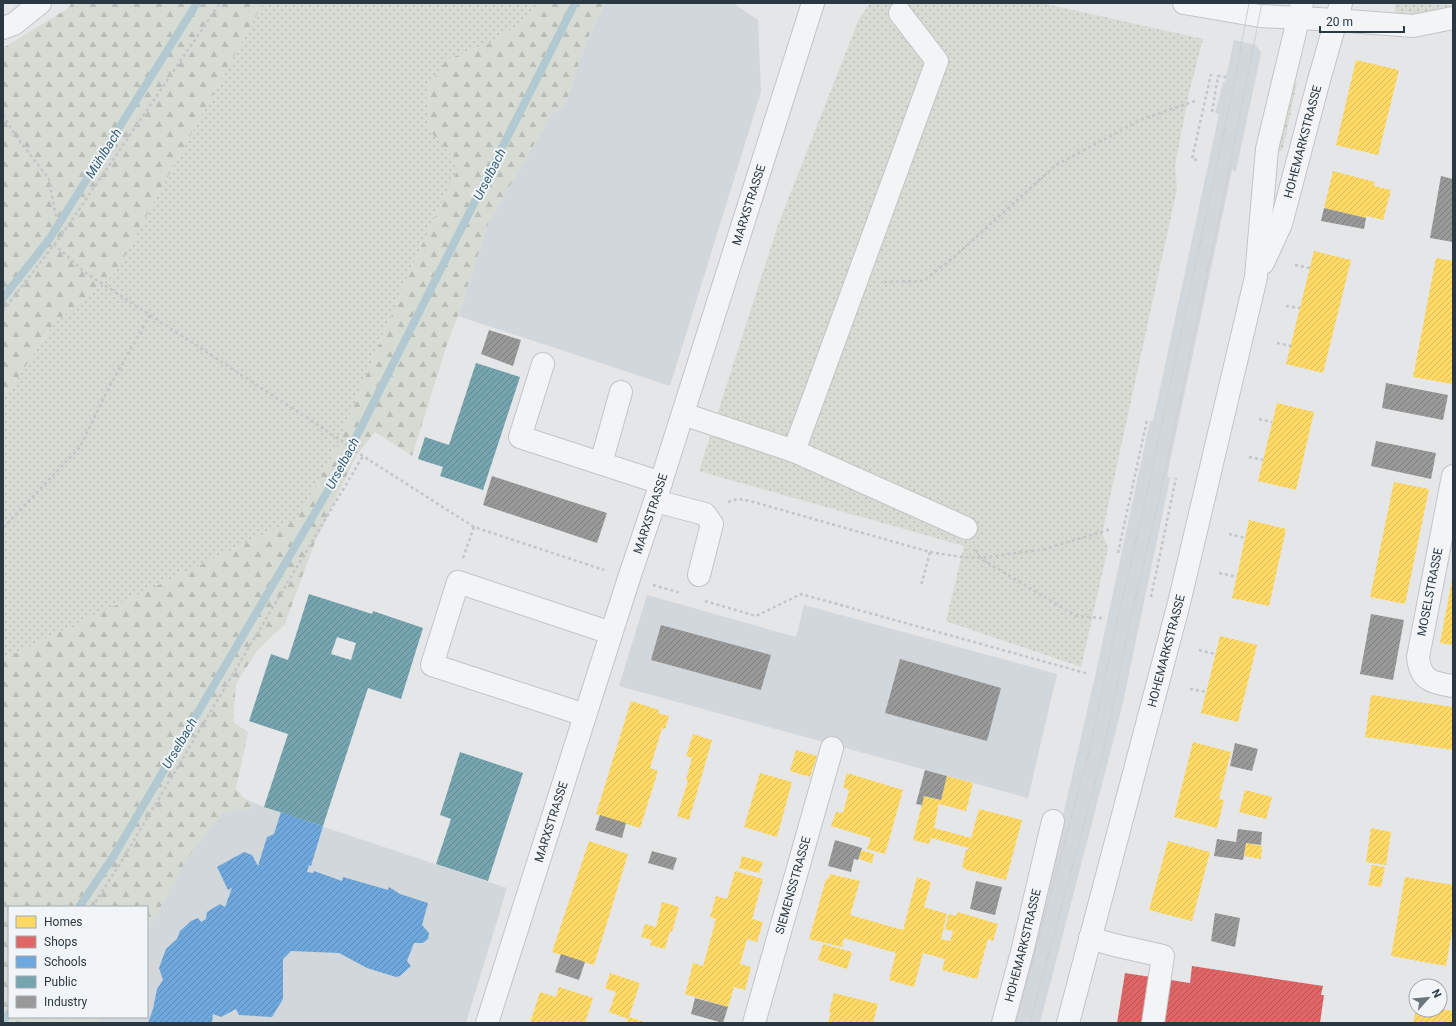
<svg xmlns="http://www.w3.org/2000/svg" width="1456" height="1026" font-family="Roboto,sans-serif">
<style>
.built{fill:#d2d7db}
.grass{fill:url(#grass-dots)}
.forest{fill:url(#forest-firs)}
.homes{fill:url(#homes-hatch)}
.shops{fill:url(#shops-hatch)}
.schools{fill:url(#schools-hatch)}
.public{fill:url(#public-hatch);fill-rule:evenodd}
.industry{fill:url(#industry-hatch)}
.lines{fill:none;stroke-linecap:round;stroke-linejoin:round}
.stream{stroke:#b3c9d2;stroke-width:8}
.minor-casing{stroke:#c2c4c6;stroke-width:24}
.path{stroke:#c2c6c8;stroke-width:2.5;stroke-dasharray:3 3;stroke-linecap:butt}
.minor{stroke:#f3f4f6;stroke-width:22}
.tram{stroke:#cdcfd1;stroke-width:1}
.labels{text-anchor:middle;stroke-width:4;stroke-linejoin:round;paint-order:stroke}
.street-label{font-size:12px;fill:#2a3842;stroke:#f2f5f8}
.water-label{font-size:13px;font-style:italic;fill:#355f75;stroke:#f2f5f8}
</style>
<defs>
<pattern id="grass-dots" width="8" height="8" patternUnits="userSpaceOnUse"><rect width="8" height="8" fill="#d6dcd4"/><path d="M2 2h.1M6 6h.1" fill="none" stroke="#b8beb7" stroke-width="1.8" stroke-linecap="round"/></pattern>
<pattern id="forest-firs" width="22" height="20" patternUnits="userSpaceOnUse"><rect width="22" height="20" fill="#d6dcd4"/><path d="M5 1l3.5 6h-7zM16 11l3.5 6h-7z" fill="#b8beb7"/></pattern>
<pattern id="homes-hatch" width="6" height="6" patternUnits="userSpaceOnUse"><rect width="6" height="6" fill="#ffd966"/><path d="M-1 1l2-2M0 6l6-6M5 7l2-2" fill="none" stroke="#dbbb5a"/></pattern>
<pattern id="shops-hatch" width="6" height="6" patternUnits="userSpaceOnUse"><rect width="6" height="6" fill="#e06666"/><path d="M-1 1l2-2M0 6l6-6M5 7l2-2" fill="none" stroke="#b65556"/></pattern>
<pattern id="schools-hatch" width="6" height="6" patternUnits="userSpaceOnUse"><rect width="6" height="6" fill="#6fa8dc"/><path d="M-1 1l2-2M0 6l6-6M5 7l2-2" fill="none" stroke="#5b8ab4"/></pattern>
<pattern id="public-hatch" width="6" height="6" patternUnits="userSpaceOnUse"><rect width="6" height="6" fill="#76a5af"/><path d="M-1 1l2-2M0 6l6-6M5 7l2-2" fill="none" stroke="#618790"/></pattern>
<pattern id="industry-hatch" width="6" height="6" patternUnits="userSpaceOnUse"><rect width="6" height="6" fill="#999"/><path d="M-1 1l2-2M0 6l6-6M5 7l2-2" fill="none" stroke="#7d7e7e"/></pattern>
</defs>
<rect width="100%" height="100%" fill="#e4e6e8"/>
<g class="built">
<polygon points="605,3 733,3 758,20 761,92 670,386 458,316 489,221 552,114 565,106 586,42"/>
<polygon points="1234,40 1256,45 1261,53 1236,171 1232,170 1167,476 1170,478 1122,707 1040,1023 1007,1023 1064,811 1096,672 1150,421 1153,421 1219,114 1215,113 1223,82 1225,82"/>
<polygon points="647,595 796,637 804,605 1057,674 1028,798 619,686"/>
<polygon points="193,777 264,807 507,888 466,1023 37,1023 41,1017 147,1017 147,907"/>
</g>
<g class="grass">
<polygon points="263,3 538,3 523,21 496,41 446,60 428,129 460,165 412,266 334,453 297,519 3,659 3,395 13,385 54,323 115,273"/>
<polygon points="870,3 1042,3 1203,39 1189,93 1175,166 1177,189 1102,534 1108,548 1081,667 946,621 964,546 699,471 778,225 859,19"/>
<polygon points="1395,3 1453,5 1452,15 1395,13"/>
<polygon points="1287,81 1297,83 1283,149 1281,151 1277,153"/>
</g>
<g class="forest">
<polygon points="72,3 263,3 115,273 54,323 13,385 3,395 3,48 67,9"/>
<polygon points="538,3 605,3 586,42 565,106 552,114 489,221 458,316 447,344 412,456 375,432 356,456 313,547 285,624 257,651 236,684 233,722 248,732 236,789 253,808 222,813 187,859 147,932 147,907 9,907 9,1017 100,1017 97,1023 3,1023 3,659 297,519 334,453 412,266 460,165 428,129 426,91 446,60 496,41 523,21"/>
</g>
<g class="homes">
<polygon points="1356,60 1399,70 1378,155 1336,145"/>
<polygon points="1333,171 1375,182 1374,186 1391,190 1383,220 1367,216 1366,218 1324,208"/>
<polygon points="1314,251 1351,260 1323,373 1286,364"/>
<polygon points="1436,258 1453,261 1452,384 1413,377"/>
<polygon points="1277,403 1314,412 1296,490 1258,481"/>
<polygon points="1394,482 1429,489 1405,604 1370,597"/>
<polygon points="1249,520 1286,529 1269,606 1232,598"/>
<polygon points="1452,580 1453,580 1453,645 1440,643"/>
<polygon points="1220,636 1257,645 1238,722 1201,713"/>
<polygon points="1371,695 1453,707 1453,750 1365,737"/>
<polygon points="631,701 659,710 658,713 669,716 665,729 662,728 650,768 658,771 640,828 596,814"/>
<polygon points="693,734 712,740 689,820 677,816 688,781 686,780 692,758 686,756"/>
<polygon points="1193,742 1231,752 1219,799 1224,800 1217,828 1174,817"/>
<polygon points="796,750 817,756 810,777 790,771"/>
<polygon points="760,773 792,782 777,837 744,827"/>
<polygon points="847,773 903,790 885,854 867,849 871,838 831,826 836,812 843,813 849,790 843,787"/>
<polygon points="947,776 973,783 966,811 939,804 934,828 971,838 979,809 1022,820 1006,880 964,869 965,868 962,867 966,850 968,850 969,848 931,838 929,844 913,840 924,796 941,800"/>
<polygon points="1245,790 1272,797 1266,819 1239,812"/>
<polygon points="1371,828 1391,832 1386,865 1366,862"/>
<polygon points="589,841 628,854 594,965 552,952"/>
<polygon points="1168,841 1210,852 1192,921 1149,910"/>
<polygon points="1246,843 1262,846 1261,859 1244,856"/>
<polygon points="861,850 874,854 872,863 859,859"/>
<polygon points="742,856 763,862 759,873 739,868"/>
<polygon points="1372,865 1385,867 1381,887 1368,885"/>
<polygon points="735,871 763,879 752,919 763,922 757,942 747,939 740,964 751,967 745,990 734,987 728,1007 685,994 693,963 703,966 716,919 710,917 716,896 727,899"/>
<polygon points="830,874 860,881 850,915 903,930 917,877 931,882 924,907 947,914 941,939 950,941 953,931 945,929 949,914 956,916 958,912 998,924 993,941 988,939 977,979 942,970 945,959 923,953 914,987 889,980 896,953 844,938 842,947 809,939 826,879 828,879"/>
<polygon points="1405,877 1453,885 1453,926 1446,966 1391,956"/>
<polygon points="662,902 679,907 672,932 670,931 665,949 650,945 652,940 641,937 645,924 656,927"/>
<polygon points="823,944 852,952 847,969 818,960"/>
<polygon points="610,973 640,983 629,1017 647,1023 627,1023 628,1019 609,1012 616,992 605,988"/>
<polygon points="559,987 593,998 585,1023 530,1023 540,992 556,997"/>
<polygon points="834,993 878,1004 873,1023 828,1023 831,1012 829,1012"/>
<polygon points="1440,1009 1453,1011 1453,1023 1413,1023 1416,1010 1440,1010"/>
</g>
<polygon class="shops" points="1192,966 1323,986 1321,995 1324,995 1320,1023 1117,1023 1125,973 1190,983"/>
<polygon class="schools" points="281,812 323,826 311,866 309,865 307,872 313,873 314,871 342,881 343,877 388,890 389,887 400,894 428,903 422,925 429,933 428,939 423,943 414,943 407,961 411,966 400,976 396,977 367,968 339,953 291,951 283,959 283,999 272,1017 239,1015 236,1009 221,1017 213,1014 212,1023 148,1023 153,1009 157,989 163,980 159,968 166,949 177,939 180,931 191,921 198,918 201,922 206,919 207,912 220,904 225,907 232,888 228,890 217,867 244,852 252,855 258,866 267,837 274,834"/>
<g class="public">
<polygon points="476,363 520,377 483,490 440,476 443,467 418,459 425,437 449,445"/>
<path d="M309,594L372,614L373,611L423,628L401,699L368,688L323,826L264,807L288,734L249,721L271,654L288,660ZM337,637L356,643L351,660L331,654Z"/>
<polygon points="460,752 523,773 488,881 436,864 451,819 440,815"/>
</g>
<g class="industry">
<polygon points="1441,176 1453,179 1453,242 1430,238"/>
<polygon points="1324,208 1366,218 1364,229 1321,221"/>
<polygon points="489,330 521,340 513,366 481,354"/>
<polygon points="1386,383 1448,395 1443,420 1382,408"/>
<polygon points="1376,441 1436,453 1431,479 1371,466"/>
<polygon points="492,476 607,513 597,543 483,505"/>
<polygon points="1371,614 1404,620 1393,680 1360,674"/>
<polygon points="661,625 771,655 761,690 651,660"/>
<polygon points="900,659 1001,688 987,741 885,713"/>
<polygon points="1235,743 1258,749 1252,771 1230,766"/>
<polygon points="925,770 947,776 941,800 924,796 922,805 916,804"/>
<polygon points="600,815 626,823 622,838 595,830"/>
<polygon points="1238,829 1262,832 1261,845 1246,843 1243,860 1214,856 1217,839 1236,842"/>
<polygon points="835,840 862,848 858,860 854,859 851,872 828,866"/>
<polygon points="652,851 677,858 673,870 648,863"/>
<polygon points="976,881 1002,887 995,915 970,909"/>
<polygon points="1215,913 1240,918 1235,947 1211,941"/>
<polygon points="561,954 585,962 579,980 555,972"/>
<polygon points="695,998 728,1007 723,1023 691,1014"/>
</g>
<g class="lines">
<g class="stream">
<polyline points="3,298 50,238 197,3"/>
<polyline points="79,907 113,857 337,475 575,3"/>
<polyline points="3,1022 9,1013"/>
</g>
<defs>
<g id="minor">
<polyline points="1184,3 1260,16 1336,20 1413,26 1453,18"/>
<polyline points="3,28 14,24 40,3"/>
<path id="s1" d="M1263,263L1281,224L1319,80L1341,3"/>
<polyline points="543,364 520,437 661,483"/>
<polyline points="683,414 794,451 937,61 900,13"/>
<polyline points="794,451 966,528"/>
<polyline points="601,463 621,392"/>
<path d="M1453,476L1418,657C1420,680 1432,683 1453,686"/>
<polyline points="655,501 705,514 712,524 699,575"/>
<polyline points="585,715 432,665 458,582 611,633"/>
<polyline points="1090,938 1114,945 1163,956 1153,1023"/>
<path id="s2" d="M487,1023L629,578L655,501L813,3"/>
<path id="s3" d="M754,1023L832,748"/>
<path id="s4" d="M1003,1023L1023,948L1053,821"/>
<path id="s5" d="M1068,1023L1179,603L1256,277L1267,149L1302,3"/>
</g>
</defs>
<use href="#minor" class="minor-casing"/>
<g class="path">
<polyline points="1212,112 1218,76 1226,77"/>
<polyline points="3,115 15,135 49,179 56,217 63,233"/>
<polyline points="1197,160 1192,159 1211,74"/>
<polyline points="54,244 83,271 336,437 363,456 474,527 604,570"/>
<polyline points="1295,265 1310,268"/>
<polyline points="884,282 923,281 954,257 1056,165 1142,119 1195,101"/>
<polyline points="1286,306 1300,308"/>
<polyline points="3,311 63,233 220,3"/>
<polyline points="1277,343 1291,346"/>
<polyline points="1259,419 1272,422"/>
<polyline points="1249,457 1263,460"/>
<polyline points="728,502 738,499 750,501 930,552 921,586"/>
<polyline points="3,528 80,447 107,391 150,315"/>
<polyline points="1229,534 1245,538"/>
<polyline points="976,550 980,558 1076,616 1102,618"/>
<polyline points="930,552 961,557 980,558 1045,549 1111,529"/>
<polyline points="1118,553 1147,420"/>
<polyline points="463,558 474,527"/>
<polyline points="1219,573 1237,577"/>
<polyline points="653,585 681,593"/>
<polyline points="1151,597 1176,478"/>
<polyline points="705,601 756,616 801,594 1089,674"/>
<polyline points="1199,650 1215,654"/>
<polyline points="1190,689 1207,692"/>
<polyline points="92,907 121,862 363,456"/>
<polyline points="17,1023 21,1017"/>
</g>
<use href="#minor" class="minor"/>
<g class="tram">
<polyline points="1016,1023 1089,752 1117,622 1146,498 1234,84 1249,3"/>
<polyline points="1030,1023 1103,754 1129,625 1159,499 1228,175 1262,3"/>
</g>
</g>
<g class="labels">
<g class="street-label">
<text dy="4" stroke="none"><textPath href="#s1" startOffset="128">HOHEMARKSTRASSE</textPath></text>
<text dy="4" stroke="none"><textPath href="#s2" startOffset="859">MARXSTRASSE</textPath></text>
<text dy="4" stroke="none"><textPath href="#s2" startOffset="535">MARXSTRASSE</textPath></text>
<text transform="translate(1430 592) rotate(-79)" y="4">MOSELSTRASSE</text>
<text dy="4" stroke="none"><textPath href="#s5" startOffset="385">HOHEMARKSTRASSE</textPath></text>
<text dy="4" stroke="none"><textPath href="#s2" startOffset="211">MARXSTRASSE</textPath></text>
<text dy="4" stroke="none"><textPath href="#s3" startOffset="143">SIEMENSSTRASSE</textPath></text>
<text dy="4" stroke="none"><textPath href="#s4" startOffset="80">HOHEMARKSTRASSE</textPath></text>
</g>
<g class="water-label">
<text transform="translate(103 153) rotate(-58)" y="5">Mühlbach</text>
<text transform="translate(489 174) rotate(-63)" y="5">Urselbach</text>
<text transform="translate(342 463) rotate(-62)" y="5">Urselbach</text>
<text transform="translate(179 743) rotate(-60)" y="5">Urselbach</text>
</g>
</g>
<rect width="1456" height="1026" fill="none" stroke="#2a3842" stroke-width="8"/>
<rect x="8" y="906" width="140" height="112" fill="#f2f5f8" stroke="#a2a9af"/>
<rect x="16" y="916" width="20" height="12" fill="#ffd966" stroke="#a2a9af"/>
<text x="44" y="926" font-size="12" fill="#2a3842">Homes</text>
<rect x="16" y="936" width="20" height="12" fill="#e06666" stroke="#a2a9af"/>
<text x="44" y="946" font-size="12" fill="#2a3842">Shops</text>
<rect x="16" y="956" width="20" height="12" fill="#6fa8dc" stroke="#a2a9af"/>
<text x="44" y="966" font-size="12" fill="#2a3842">Schools</text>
<rect x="16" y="976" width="20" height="12" fill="#76a5af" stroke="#a2a9af"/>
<text x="44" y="986" font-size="12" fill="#2a3842">Public</text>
<rect x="16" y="996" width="20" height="12" fill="#999999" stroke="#a2a9af"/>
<text x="44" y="1006" font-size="12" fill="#2a3842">Industry</text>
<g transform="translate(1428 998) rotate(63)"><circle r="19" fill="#f2f5f8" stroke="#a2a9af"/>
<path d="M0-3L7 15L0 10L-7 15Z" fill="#6b757c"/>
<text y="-6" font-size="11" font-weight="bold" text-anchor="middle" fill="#2a3842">N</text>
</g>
<path d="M1320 26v6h84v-6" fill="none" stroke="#2a3842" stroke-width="2"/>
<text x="1326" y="26" font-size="12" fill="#2a3842" stroke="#f2f5f8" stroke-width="3" paint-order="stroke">20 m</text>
</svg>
